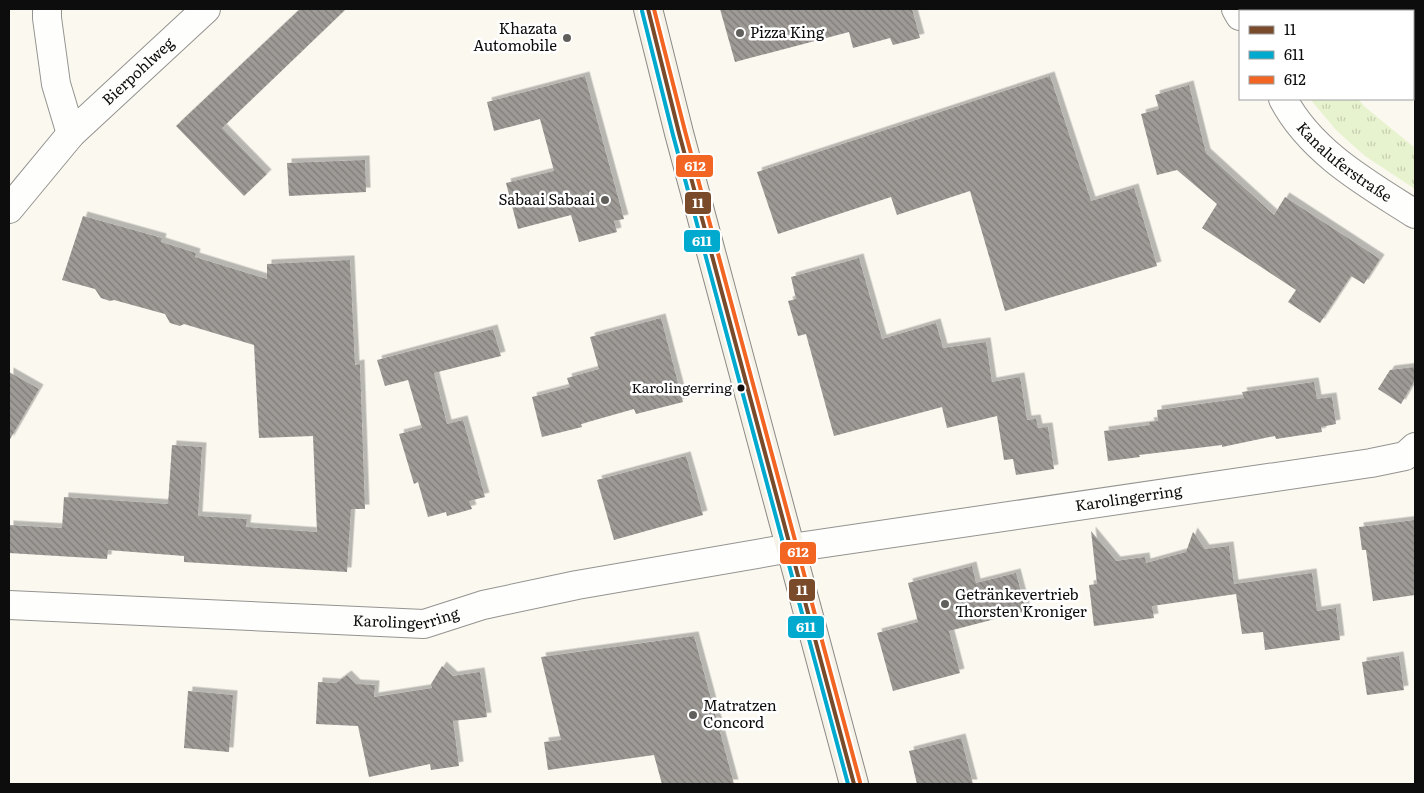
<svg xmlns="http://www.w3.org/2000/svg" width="1424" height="793" viewBox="0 0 1424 793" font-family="Literata,serif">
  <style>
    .grass { fill: url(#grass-tufts) }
    .water { fill: url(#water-waves) }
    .building { fill: url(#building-back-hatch); filter: url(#shadow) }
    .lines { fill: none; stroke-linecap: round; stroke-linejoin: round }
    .minor-casing { stroke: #94938f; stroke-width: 30 }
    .secondary-casing { stroke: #8b8986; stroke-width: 30 }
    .minor { stroke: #fefefd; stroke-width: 28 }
    .secondary { stroke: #f5f2e8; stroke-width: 28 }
    .bus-1-casing { stroke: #fff; stroke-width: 8 }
    .bus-2-casing { stroke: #fff; stroke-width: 8 }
    .bus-3-casing { stroke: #fff; stroke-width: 8 }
    .bus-1 { stroke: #7a4b2a; stroke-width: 4 }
    .bus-2 { stroke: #00a9ce; stroke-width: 4 }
    .bus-3 { stroke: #f26522; stroke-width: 4 }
    .poi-dot { fill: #605f5c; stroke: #fff; stroke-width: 2 }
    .bus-dot { fill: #0d0d0d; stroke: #fff; stroke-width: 2 }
    .labels { text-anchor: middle; stroke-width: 5; stroke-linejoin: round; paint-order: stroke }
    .bus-label { font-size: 14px; fill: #0d0d0d; stroke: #fff; text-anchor: end }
    .poi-label { font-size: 15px; fill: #0d0d0d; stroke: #fff; text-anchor: start }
    .street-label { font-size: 15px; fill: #0d0d0d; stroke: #fff }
    .line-badge { stroke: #fff; stroke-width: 2 }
    .badge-label { font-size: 14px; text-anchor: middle; font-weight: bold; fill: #fff }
  </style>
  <defs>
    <pattern id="grass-tufts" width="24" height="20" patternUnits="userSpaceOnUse" patternTransform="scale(1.25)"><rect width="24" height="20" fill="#e7f2ce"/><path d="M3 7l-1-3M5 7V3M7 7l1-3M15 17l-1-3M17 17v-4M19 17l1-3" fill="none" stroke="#c5ceb0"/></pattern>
    <pattern id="water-waves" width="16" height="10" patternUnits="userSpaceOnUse" patternTransform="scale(1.25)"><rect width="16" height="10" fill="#c3ebf8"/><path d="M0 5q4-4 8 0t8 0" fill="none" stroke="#a6c8d3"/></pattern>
    <pattern id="building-back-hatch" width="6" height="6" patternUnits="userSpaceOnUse" patternTransform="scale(1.25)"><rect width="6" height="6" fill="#9e9a96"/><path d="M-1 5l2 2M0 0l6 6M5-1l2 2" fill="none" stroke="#7f7c79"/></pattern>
    <filter id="shadow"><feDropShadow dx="4.5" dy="-4.5" stdDeviation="0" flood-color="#0004"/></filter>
  </defs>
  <rect width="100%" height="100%" fill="#fbf8f0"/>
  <path class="grass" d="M1310,99H1358L1365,107L1415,148V189L1365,156L1337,131Z"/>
  <path class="water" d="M1381,9H1415V90L1413,85V11H1382Z"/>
  <g class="building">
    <path d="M300,9H346L222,128L267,174L244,196L176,126Z"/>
    <path d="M720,9H912L920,38L893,45L890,38L853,48L849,32L735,62Z"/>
    <path d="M585,76L624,219L614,221L617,232L579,242L571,215L518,229L506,183L554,171L540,119L494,131L487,102Z"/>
    <path d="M1050,76L1091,201L1134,188L1157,266L1005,311L970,191L897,215L891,197L778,234L757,172Z"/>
    <path d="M1189,85L1206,153L1274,215L1285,197L1380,259L1364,284L1351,276L1320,323L1288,302L1296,290L1202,228L1217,204L1177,170L1157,175L1141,114L1159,109L1155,95Z"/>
    <path d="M365,160L366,192L289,196L287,163Z"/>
    <path d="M83,216L162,238L161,242L196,253L195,257L267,279V264L350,260L355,365L360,364L365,509H351L347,572L184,562V556L108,550L107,559L9,553V525L62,528L64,497L168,504L172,445L202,447L198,516L247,519L246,527L317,532L313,436L259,438L254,345L184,324L180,326L170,323L165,314L114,300L110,301L101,298L95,289L62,280Z"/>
    <path d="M859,258L882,339L936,323L943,348L986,342L992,382L1020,377L1027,420L1036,419L1038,428L1048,427L1054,469L1016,475L1013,459L1004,460L997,416L947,428L942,407L834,436L806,334L798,336L788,301L796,299L791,277Z"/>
    <path d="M661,318L683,402L636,414L634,409L581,424L582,427L542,437L532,397L570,387L567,378L599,369L590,337Z"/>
    <path d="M493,329L501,356L434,373L447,424L463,420L485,497L469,501L472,509L447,516L446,512L428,517L418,482L414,484L399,434L422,428L408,380L385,386L377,360Z"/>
    <path d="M1415,367V380L1401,404L1378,389L1390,370Z"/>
    <path d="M9,372L39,389L9,441Z"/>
    <path d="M1314,382L1317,399L1332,397L1336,424L1321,427L1322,432L1276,439L1275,436L1222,447V445L1139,455L1140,457L1108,461L1104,431L1150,425L1149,422L1158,421L1157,410L1244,398L1242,392Z"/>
    <path d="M686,456L703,515L614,540L597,480Z"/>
    <path d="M1415,520V595L1373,601L1366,550H1362L1359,527Z"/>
    <path d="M1091,531L1116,561L1145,557L1146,563L1186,552L1193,532L1205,549L1229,546L1234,584L1312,573L1317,611L1336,608L1340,640L1265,650L1263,632L1242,634L1236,594L1152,606L1154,618L1094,626L1089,585L1097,584Z"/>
    <path d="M972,566L976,583L1016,573L1026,611L949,631L960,673L893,691L877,633L918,622L908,583Z"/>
    <path d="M694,636L734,784H662L654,755L548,770L544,742L561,740L541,657Z"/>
    <path d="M1399,656L1404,690L1367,695L1362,662Z"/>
    <path d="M442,666L453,676L480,672L487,717L453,721L459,766L431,770L430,764L369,777L358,726L316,724L318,682L336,683L347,675L356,684L375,685L374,697L432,688L431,684Z"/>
    <path d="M188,691L233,695L229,752L184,748Z"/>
    <path d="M961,738L973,784H917L909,751Z"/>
  </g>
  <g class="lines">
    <defs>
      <g id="minor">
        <path d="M47,9V18L56,84L71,134"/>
        <path d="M1236,9L1240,16"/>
        <path id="s1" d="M1283,99C1311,152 1366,183 1415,214"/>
        <path id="s2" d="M9,209L71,134L206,9"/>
        <path id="s3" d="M9,605L424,624L483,605L577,585L791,548L1371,463L1405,456L1415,447"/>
      </g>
      <path id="secondary" d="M648,9L679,133L854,784"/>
    </defs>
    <use href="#minor" class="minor-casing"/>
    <use href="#secondary" class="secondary-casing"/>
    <use href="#minor" class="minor"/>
    <use href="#secondary" class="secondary"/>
    <defs>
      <path id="bus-1" d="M648,9L679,133L854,784"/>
      <path id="bus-2" d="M642,11L673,135L848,784"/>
      <path id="bus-3" d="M654,9L685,131L860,782"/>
    </defs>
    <use href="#bus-1" class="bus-1-casing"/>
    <use href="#bus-2" class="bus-2-casing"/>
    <use href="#bus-3" class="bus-3-casing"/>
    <use href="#bus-1" class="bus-1"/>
    <use href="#bus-2" class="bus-2"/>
    <use href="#bus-3" class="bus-3"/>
  </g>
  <g class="poi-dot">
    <circle cx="740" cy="33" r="5"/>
    <circle cx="567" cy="38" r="5"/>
    <circle cx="605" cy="200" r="5"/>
    <circle cx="945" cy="604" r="5"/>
    <circle cx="693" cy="715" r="5"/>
  </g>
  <circle class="bus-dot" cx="741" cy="388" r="4.5"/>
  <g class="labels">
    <g class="bus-label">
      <text x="732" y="393">Karolingerring</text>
    </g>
    <g class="poi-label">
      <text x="557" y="34" text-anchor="end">Khazata<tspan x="557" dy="17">Automobile</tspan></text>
      <text x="750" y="38">Pizza King</text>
      <text x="595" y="205" text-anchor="end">Sabaai Sabaai</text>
      <text x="955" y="600">Getränkevertrieb<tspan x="955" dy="17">Thorsten Kroniger</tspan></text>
      <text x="703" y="711">Matratzen<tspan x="703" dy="17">Concord</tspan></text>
    </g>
    <g class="street-label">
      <text dy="5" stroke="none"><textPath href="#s2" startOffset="189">Bierpohlweg</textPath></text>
      <text dy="5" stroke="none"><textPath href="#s1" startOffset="89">Kanaluferstraße</textPath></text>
      <text dy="5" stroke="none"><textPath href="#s3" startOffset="1132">Karolingerring</textPath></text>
      <text dy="5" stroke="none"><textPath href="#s3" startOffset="398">Karolingerring</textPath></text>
    </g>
  </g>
  <g class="line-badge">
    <rect x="675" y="154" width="39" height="24" rx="5" fill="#f26522"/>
    <rect x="684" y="191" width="28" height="24" rx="5" fill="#7a4b2a"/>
    <rect x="683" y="229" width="38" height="24" rx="5" fill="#00a9ce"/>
    <rect x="779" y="541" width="38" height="24" rx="5" fill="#f26522"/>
    <rect x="788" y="578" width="28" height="24" rx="5" fill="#7a4b2a"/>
    <rect x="787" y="615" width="38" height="24" rx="5" fill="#00a9ce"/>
  </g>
  <g class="badge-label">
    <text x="695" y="171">612</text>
    <text x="698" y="208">11</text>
    <text x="702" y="246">611</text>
    <text x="798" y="557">612</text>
    <text x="802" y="595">11</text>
    <text x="806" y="632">611</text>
  </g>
  <rect width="1424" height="793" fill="none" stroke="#0d0d0d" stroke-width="20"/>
  <rect x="1239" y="10" width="175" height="90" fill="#ffffff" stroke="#9e9e9e"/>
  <rect x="1249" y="26" width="25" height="8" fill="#7a4b2a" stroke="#9e9e9e"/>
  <text x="1284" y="35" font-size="15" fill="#0d0d0d">11</text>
  <rect x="1249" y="51" width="25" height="8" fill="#00a9ce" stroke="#9e9e9e"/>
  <text x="1284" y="60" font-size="15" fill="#0d0d0d">611</text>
  <rect x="1249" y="76" width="25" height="8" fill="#f26522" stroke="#9e9e9e"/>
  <text x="1284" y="85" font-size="15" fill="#0d0d0d">612</text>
</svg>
